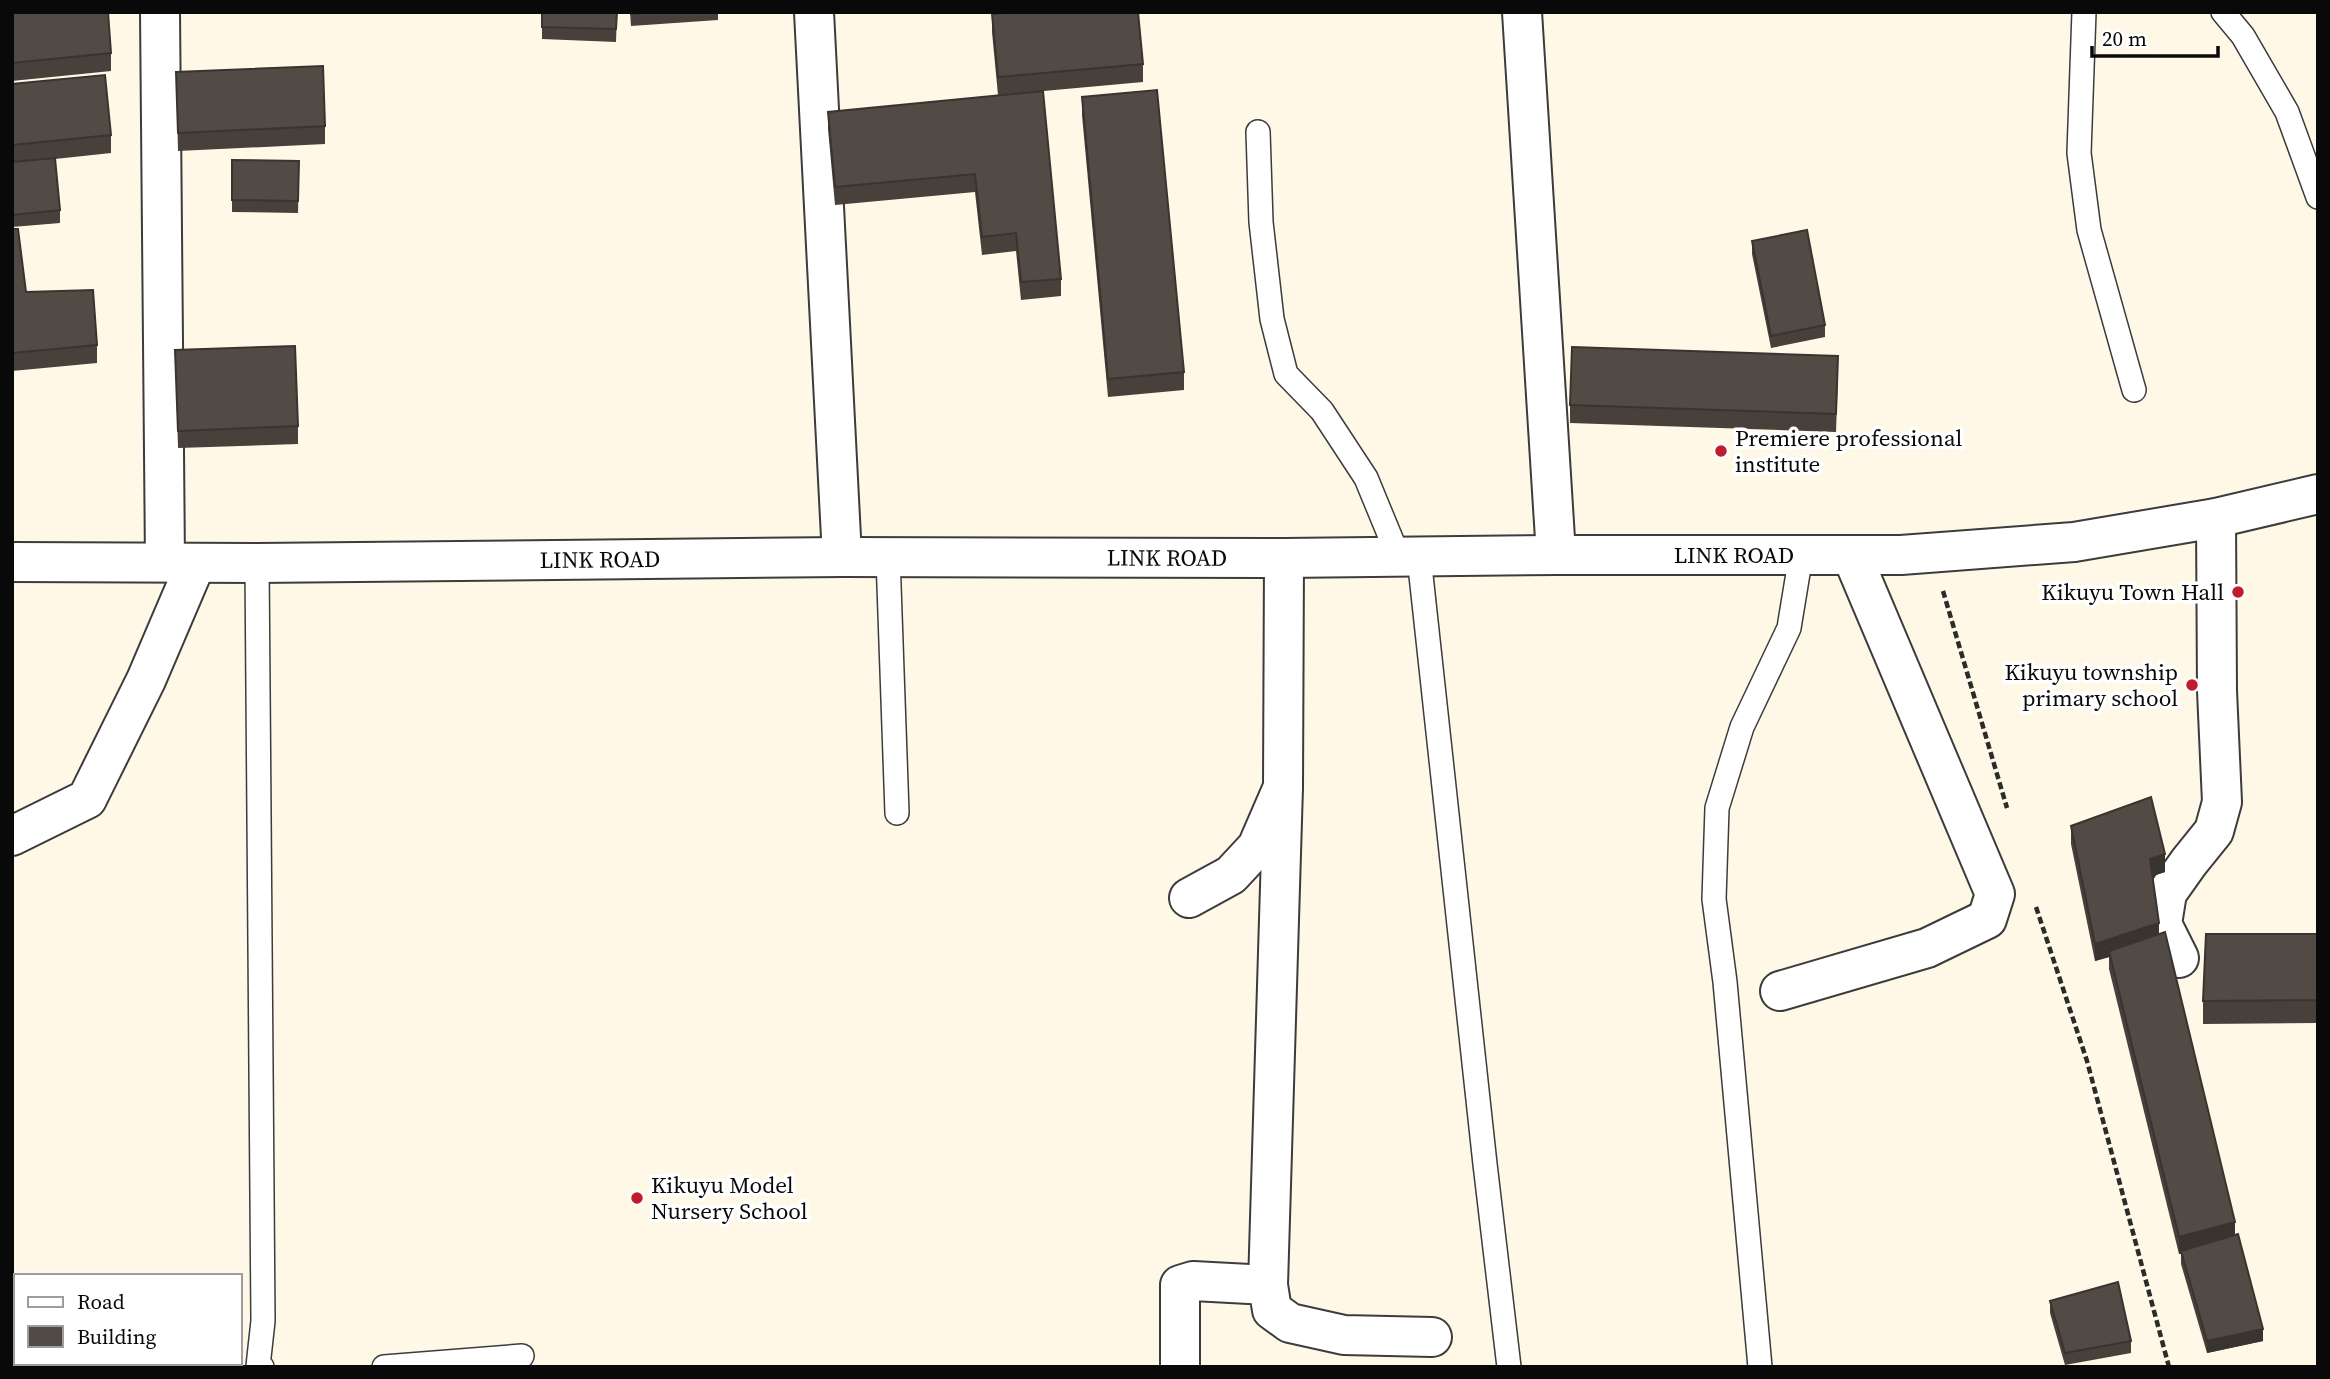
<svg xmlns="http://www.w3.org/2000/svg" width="2330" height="1379" viewBox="0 0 2330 1379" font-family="'Source Serif 4',serif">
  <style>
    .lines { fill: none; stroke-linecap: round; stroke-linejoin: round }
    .service-casing { stroke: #3c3c3c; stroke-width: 26 }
    .minor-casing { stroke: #3c3c3c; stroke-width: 42 }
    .path { stroke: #2b2b2b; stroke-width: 4.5; stroke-dasharray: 7 3.5; stroke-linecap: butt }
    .service { stroke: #fff; stroke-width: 23 }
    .minor { stroke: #fff; stroke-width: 38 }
    .wall { fill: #47403b }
    .shaded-wall { fill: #393430 }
    .building { fill: #524a45; stroke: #393430; stroke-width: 2 }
    .poi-dot { fill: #bf1c2e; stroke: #fff; stroke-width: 2.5 }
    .labels { text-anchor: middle; stroke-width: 7; stroke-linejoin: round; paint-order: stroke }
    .poi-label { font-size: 23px; fill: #090909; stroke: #fff; text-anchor: start }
    .street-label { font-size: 23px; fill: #090909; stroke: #fff }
  </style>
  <rect width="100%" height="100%" fill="#fff8e6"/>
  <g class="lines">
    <defs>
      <g id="service">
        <path d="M2084,12L2079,153L2089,230L2134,390"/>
        <path d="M2223,12L2243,36L2287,112L2318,197"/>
        <path d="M1258,132L1261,222L1272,319L1286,374L1322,411L1366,478L1399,558"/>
        <path d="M888,557L897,813"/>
        <path d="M1419,557L1485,1164L1509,1367"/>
        <path d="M257,563L263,1321L258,1366L262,1367"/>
        <path d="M384,1367L522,1356"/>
        <path d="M1760,1367L1725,982L1714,899L1717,808L1742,727L1789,628L1801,555"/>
      </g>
      <g id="minor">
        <path d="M160,12L165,562"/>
        <path d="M814,12L842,557"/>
        <path d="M1522,12L1556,555"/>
        <path id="s1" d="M12,562L257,563L842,557L1284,558L1556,555H1901L2074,542L2216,518L2318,494"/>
        <path d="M1283,787L1268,1285L1272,1310L1290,1323L1344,1335L1432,1337"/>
        <path d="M12,836L87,799L146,680L196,563"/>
        <path d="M1189,898L1231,875L1257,847L1283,787L1284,558"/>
        <path d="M2179,958L2162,924L2167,893L2189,862L2214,831L2222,802L2217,691L2216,518"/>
        <path d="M1780,991L1927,948L1987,919L1995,894L1852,556"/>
        <path d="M1180,1367V1285L1193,1281L1268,1285"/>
      </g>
    </defs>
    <use href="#service" class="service-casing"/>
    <use href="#minor" class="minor-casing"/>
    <g class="path">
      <path d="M1943,591L2007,808"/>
      <path d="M2036,907L2087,1061L2169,1367"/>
    </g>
    <use href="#service" class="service"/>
    <use href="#minor" class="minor"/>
  </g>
  <g class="wall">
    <path d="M12,12L111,53V71L12,81Z"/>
    <path d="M542,12H617L616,42L542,39Z"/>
    <path d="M630,12H718V20L631,26Z"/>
    <path d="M992,14L1143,64V82L998,95L992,32Z"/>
    <path d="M176,72L325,126V144L178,151Z"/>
    <path d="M12,84L111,135V153L55,159L60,210V223L12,227Z"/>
    <path d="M1043,91L1061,279V296L1021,300L1016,251L982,255L975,192L835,205L828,129V112Z"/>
    <path d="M1082,97L1184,372V390L1108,397L1082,115Z"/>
    <path d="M232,160L299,161L298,213L232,212Z"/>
    <path d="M12,229L26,292L97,345V363L12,371Z"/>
    <path d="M1752,241L1825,325V337L1771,348L1752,254Z"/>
    <path d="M175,350L298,426V444L178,448Z"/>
    <path d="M1838,374L1836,432L1570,423V405Z"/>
    <path d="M2071,826L2165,872L2153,876L2159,934L2235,1235L2263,1341L2207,1353L2181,1264V1254H2179L2109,969V957L2095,961L2071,844Z"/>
    <path d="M2318,934V1023L2203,1024V1001Z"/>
    <path d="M2050,1301L2131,1341V1353L2065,1365L2050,1313Z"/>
  </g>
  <g class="shaded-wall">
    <path d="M2165,854V872L2150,877V859Z"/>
    <path d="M2159,923V941L2109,951V957L2095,961V944Z"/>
    <path d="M2235,1222V1240L2179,1254V1237Z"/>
    <path d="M2263,1329V1341L2207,1353V1341Z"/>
  </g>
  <g class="building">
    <path d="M12,12H108L111,53L12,63Z"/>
    <path d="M542,12H617L616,29L542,27Z"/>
    <path d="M630,12H653L631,14Z"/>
    <path d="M1014,12H1138L1143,64L998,77L992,14Z"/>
    <path d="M323,66L325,126L178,133L176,72Z"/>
    <path d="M105,75L111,135L12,145V84Z"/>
    <path d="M1157,90L1184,372L1108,379L1082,97Z"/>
    <path d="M1043,91L1061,279L1021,282L1016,233L982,237L975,174L835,187L828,112Z"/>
    <path d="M55,158L60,210L12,215V162Z"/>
    <path d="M232,160L299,161L298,201L232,200Z"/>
    <path d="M12,229H18L26,292L93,290L97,345L12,353Z"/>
    <path d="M1807,230L1825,325L1771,336L1752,241Z"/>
    <path d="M295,346L298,426L178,431L175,350Z"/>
    <path d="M1572,347L1838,356L1836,414L1570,405Z"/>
    <path d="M2151,797L2165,854L2150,859L2159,923L2095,944L2071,826Z"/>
    <path d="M2165,932L2235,1222L2179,1237L2109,951Z"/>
    <path d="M2206,934H2318V1000L2203,1001Z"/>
    <path d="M2238,1234L2263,1329L2207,1341L2181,1251Z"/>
    <path d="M2118,1282L2131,1341L2065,1353L2050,1301Z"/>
  </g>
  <g class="poi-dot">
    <circle cx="1721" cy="451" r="7"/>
    <circle cx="2238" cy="592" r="7"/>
    <circle cx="2192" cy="685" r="7"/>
    <circle cx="637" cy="1198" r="7"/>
  </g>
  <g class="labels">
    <g class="poi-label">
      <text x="1735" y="446">Premiere professional<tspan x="1735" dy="26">institute</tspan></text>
      <text x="2224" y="600" text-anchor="end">Kikuyu Town Hall</text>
      <text x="2178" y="680" text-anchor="end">Kikuyu township<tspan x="2178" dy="26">primary school</tspan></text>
      <text x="651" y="1193">Kikuyu Model<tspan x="651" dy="26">Nursery School</tspan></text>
    </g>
    <g class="street-label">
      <text dy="8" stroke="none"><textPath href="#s1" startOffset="1722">LINK ROAD</textPath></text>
      <text dy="8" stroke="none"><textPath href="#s1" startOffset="1155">LINK ROAD</textPath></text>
      <text dy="8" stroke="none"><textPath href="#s1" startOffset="588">LINK ROAD</textPath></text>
    </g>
  </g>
  <rect width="2330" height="1379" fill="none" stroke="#090909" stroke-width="28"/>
  <rect x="14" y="1274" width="228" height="91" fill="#ffffff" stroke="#9d9d9d" stroke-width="2"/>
  <rect x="28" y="1297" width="35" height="10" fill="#ffffff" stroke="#9d9d9d" stroke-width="2"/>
  <text x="77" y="1309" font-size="21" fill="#090909">Road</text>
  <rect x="28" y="1326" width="35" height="21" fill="#524a45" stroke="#9d9d9d" stroke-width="2"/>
  <text x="77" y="1344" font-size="21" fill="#090909">Building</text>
  <path d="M2092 46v10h126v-10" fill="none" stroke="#090909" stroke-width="3.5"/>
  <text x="2102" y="46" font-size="21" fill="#090909" stroke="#ffffff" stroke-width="5" paint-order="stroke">20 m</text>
</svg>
